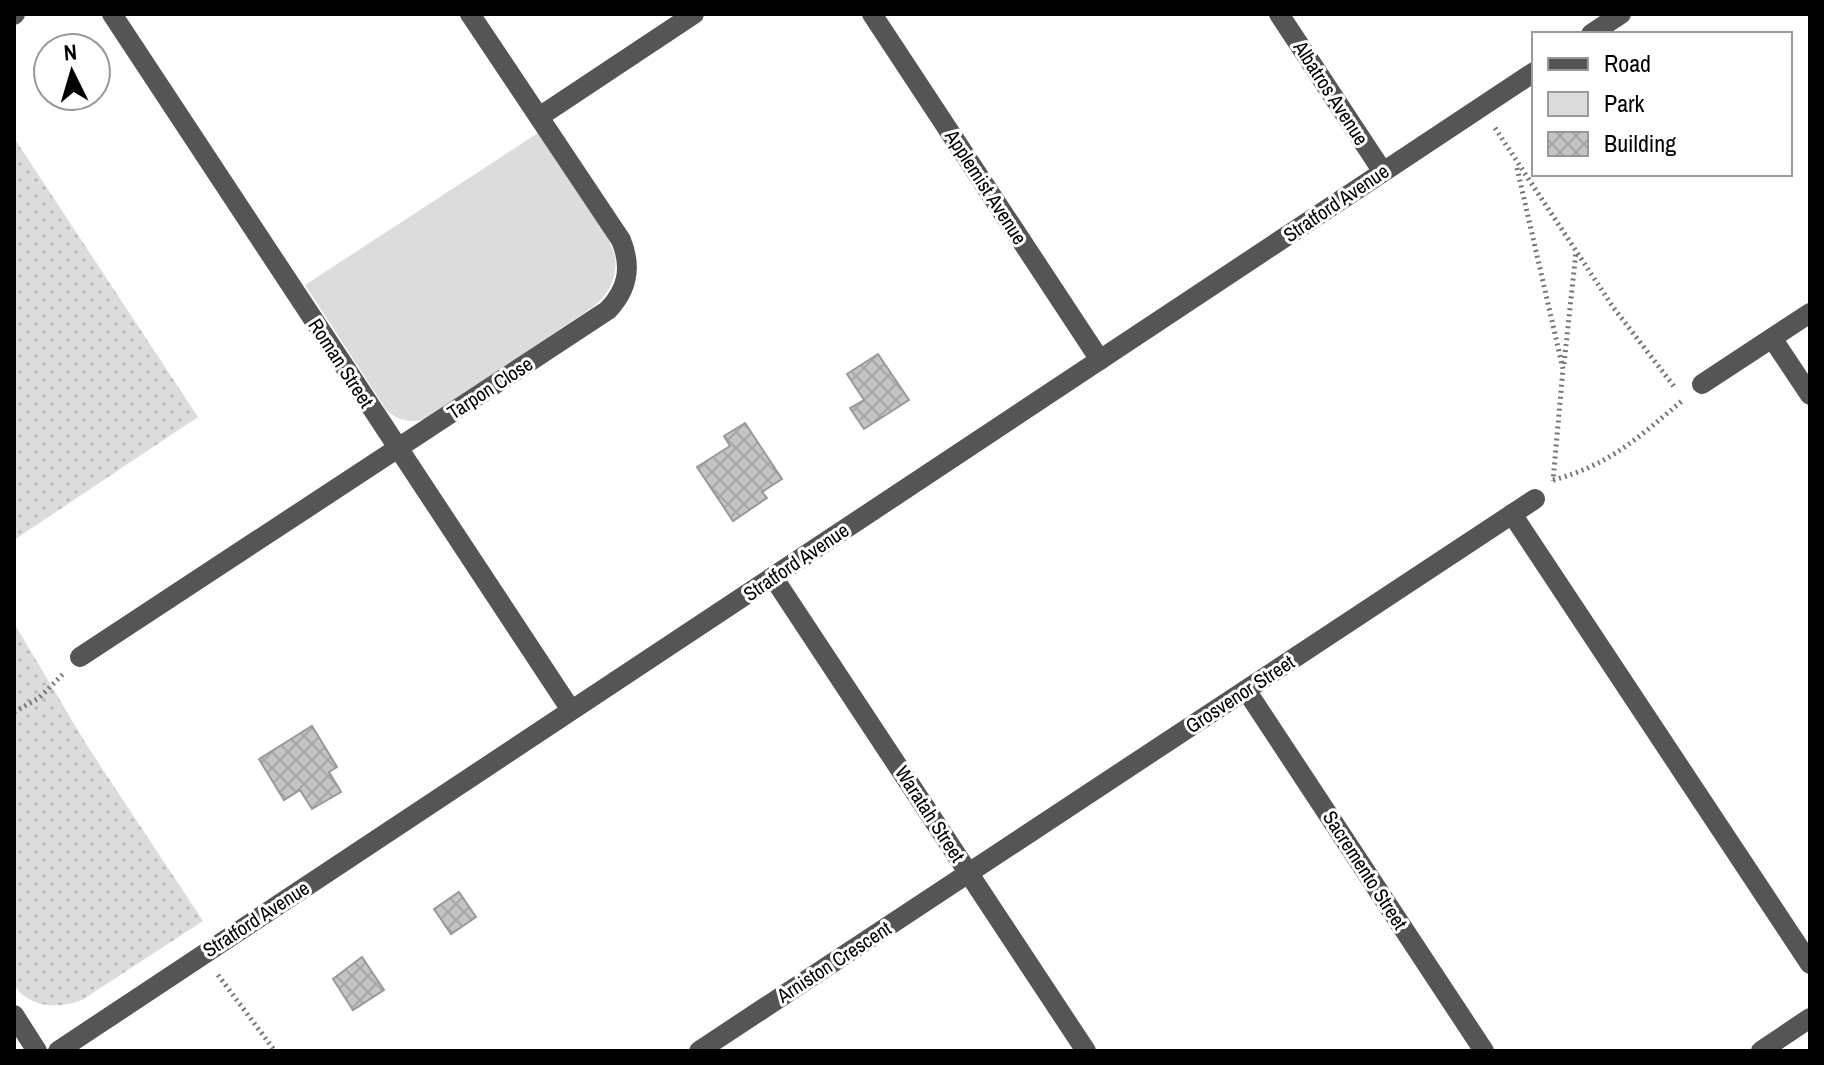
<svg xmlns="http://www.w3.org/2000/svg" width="1824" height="1065" viewBox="0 0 1824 1065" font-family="'Archivo Narrow',sans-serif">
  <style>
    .grass { fill: url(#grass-dots) }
    .park { fill: #dcdcdc }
    .building { fill: url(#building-cross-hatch); stroke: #999; stroke-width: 2 }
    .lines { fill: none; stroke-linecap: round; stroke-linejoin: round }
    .path { stroke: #777; stroke-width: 5; stroke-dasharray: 2 4; stroke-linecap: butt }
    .minor { stroke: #555; stroke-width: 20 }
    .labels { text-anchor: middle; stroke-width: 6; stroke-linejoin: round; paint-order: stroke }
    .street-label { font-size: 20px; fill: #000; stroke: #fff }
  </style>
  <defs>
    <pattern id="grass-dots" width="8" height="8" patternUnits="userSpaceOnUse" patternTransform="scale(2)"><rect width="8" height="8" fill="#dcdcdc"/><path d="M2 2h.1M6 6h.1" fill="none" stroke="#bbb" stroke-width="1.8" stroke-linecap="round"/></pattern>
    <pattern id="building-cross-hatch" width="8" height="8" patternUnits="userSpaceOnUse" patternTransform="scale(2)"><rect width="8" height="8" fill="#c4c4c4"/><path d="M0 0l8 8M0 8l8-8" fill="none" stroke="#a7a7a7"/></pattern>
  </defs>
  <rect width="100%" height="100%" fill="#fff"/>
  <g class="grass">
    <path d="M14,138L198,417L14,540Z"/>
    <path d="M14,623L86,744L203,921L82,1000C58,1009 29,1008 14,985Z"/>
  </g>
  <path class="park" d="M538,133C556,161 610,229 615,257C618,278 608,295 593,307L425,419C410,423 400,421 387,411L305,285Z"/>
  <g class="building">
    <path d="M878,354L909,400L864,429L850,408L864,400L847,374Z"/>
    <path d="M745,423L782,479L762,492L767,498L733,521L697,467L730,446L724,436Z"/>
    <path d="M312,726L337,767L329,772L341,792L312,809L300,790L284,800L259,759Z"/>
    <path d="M459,892L476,917L451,934L434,909Z"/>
    <path d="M362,957L384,990L353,1010L333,979Z"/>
  </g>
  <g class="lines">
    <g class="path">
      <path d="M1495,128L1613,307L1676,389"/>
      <path d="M1517,168L1563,369L1553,481"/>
      <path d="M1564,364L1576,252"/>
      <path d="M1553,480C1610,465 1639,437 1683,400"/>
      <path d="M14,712L39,698L63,674"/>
      <path d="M218,975L275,1051"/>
    </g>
    <g class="minor">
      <path d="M112,14L571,710"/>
      <path d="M872,14L1100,360"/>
      <path d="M1279,14L1383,172"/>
      <path d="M14,15L15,14"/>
      <path d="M1591,34L1621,14"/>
      <path d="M539,117L694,14"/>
      <path d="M1772,338L1810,395"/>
      <path d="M1702,384L1810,313"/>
      <path d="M1512,514L1810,964"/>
      <path d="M773,577L1086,1051"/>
      <path d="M80,657L608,310C628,289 632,267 621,240L470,14"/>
      <path d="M1246,690L1484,1051"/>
      <path d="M14,1015L37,1051"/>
      <path d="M58,1051L1534,72"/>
      <path d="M699,1051L1535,499"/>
      <path d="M1761,1051L1810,1018"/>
    </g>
  </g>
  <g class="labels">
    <g class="street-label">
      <text transform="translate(1331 93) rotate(57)" y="7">Albatros Avenue</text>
      <text transform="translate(986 187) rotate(57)" y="7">Applemist Avenue</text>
      <text transform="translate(1336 203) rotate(-34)" y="7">Stratford Avenue</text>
      <text transform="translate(341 363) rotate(57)" y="7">Roman Street</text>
      <text transform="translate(490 388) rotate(-33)" y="7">Tarpon Close</text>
      <text transform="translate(796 562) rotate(-34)" y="7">Stratford Avenue</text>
      <text transform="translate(1240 694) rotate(-33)" y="7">Grosvenor Street</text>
      <text transform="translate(930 814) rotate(57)" y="7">Waratah Street</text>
      <text transform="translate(1365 870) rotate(57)" y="7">Sacremento Street</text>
      <text transform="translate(256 919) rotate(-33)" y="7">Stratford Avenue</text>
      <text transform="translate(834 962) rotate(-33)" y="7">Arniston Crescent</text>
    </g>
  </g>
  <rect width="1824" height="1065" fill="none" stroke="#000000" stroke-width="32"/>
  <rect x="1532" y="32" width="260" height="144" fill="#ffffff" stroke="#999999" stroke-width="2"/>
  <rect x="1548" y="58" width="40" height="12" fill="#555555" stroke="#999999" stroke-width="2"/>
  <text x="1604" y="72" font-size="24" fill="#000000">Road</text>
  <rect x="1548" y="92" width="40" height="24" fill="#dcdcdc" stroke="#999999" stroke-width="2"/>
  <text x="1604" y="112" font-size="24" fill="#000000">Park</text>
  <rect x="1548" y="132" width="40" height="24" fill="url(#building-cross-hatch)" stroke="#999999" stroke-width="2"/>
  <text x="1604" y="152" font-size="24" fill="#000000">Building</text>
  <g transform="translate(72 72) rotate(355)"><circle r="38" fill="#ffffff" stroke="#999999" stroke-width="2"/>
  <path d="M0-6L14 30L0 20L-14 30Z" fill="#000000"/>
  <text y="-12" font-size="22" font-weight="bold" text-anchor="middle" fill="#000000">N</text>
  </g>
</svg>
